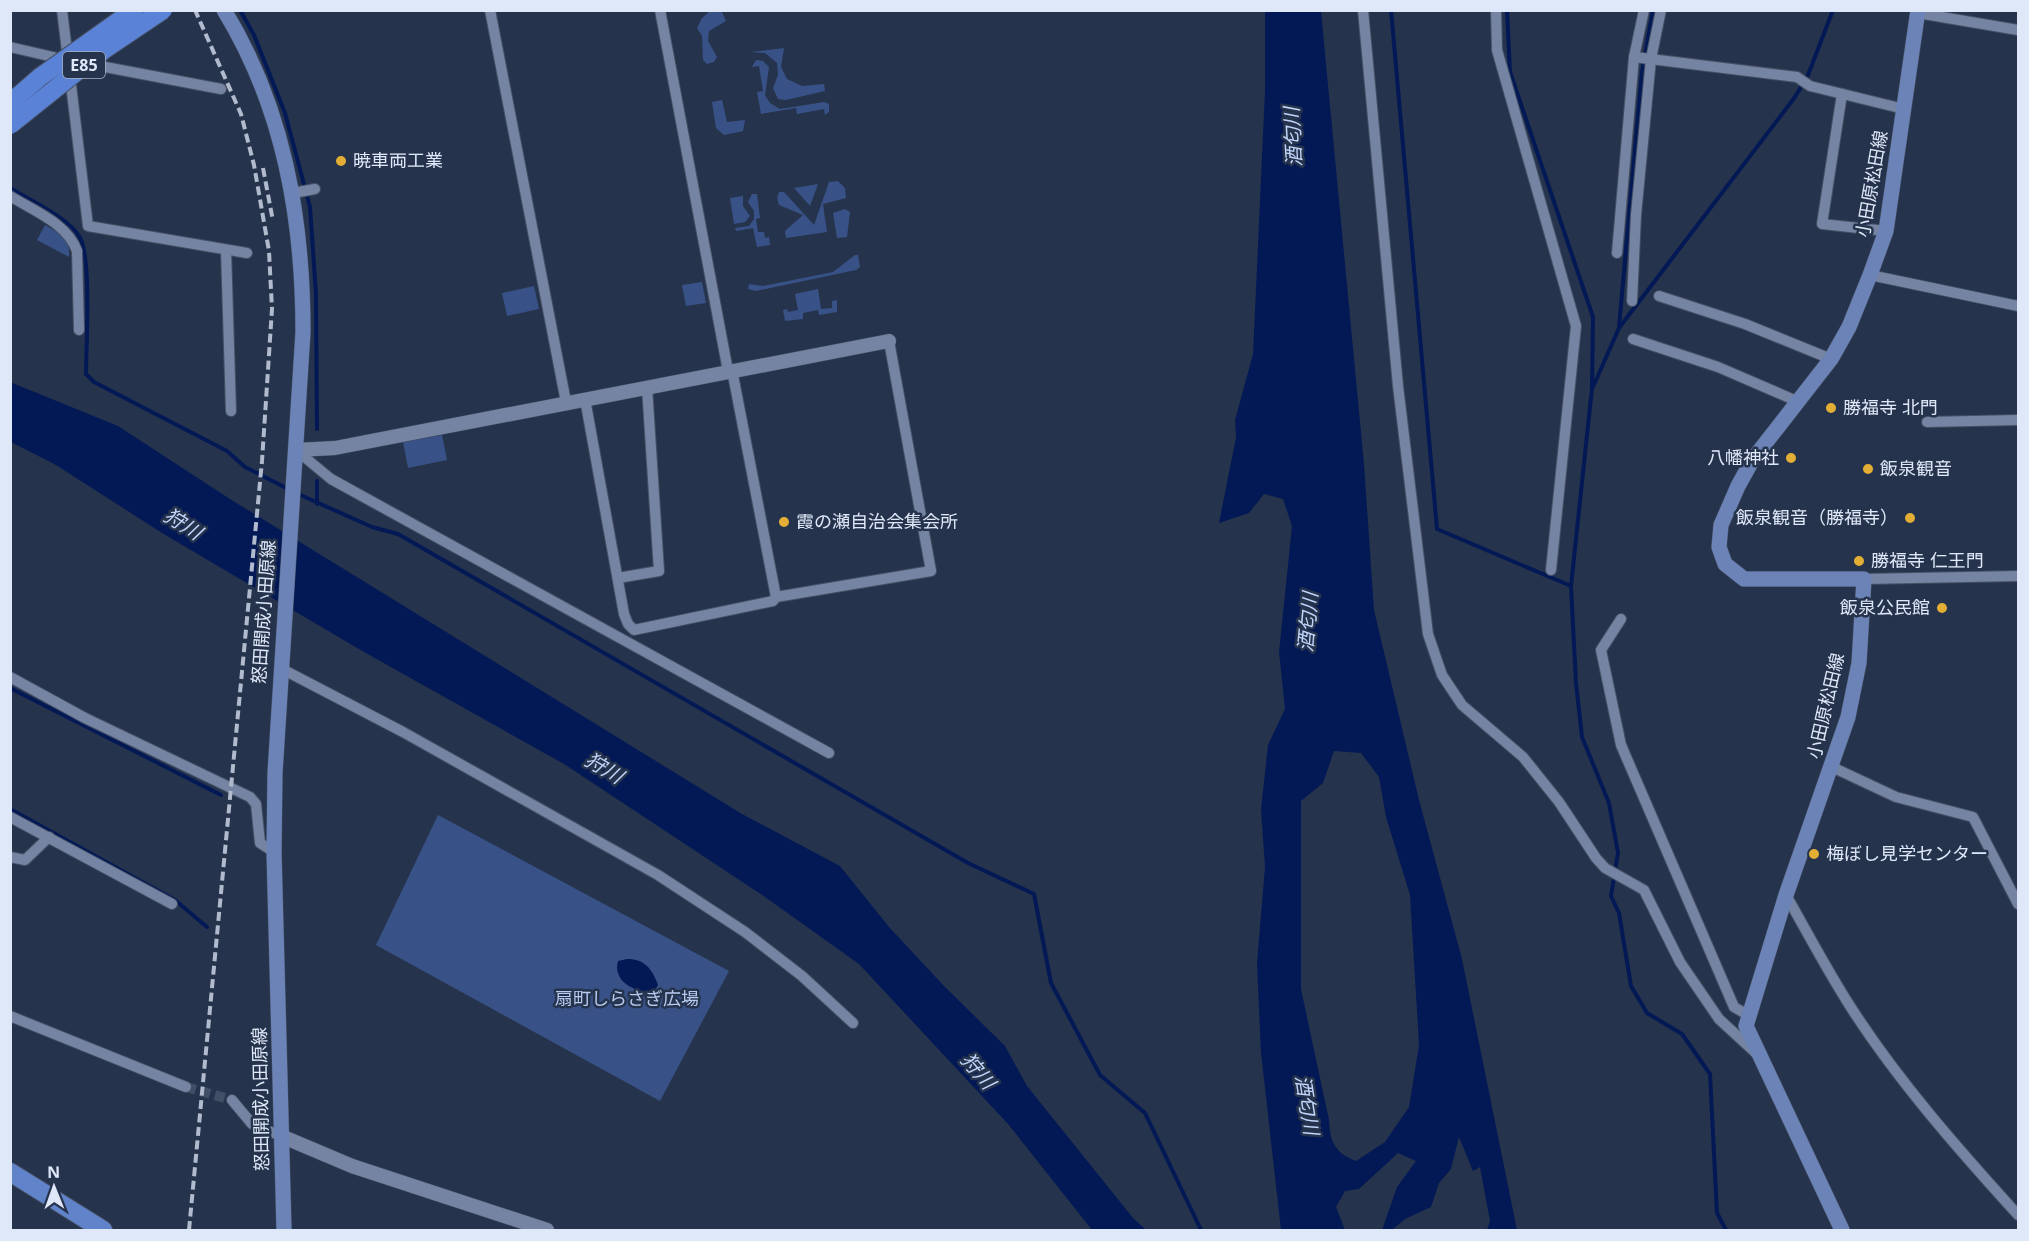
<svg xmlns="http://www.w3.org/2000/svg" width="2029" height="1241" viewBox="0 0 2029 1241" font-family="'Open Sans','Noto Sans JP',sans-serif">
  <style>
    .green { fill: #385287 }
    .water { fill: #031956; fill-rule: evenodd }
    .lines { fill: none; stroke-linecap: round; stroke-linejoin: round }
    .stream { stroke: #031956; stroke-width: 4 }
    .minor-tunnel { stroke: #424e66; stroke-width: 10; stroke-dasharray: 10 5; stroke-linecap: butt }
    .minor-casing { stroke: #455065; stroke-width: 12 }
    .tertiary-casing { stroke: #455065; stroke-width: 15 }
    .secondary-casing { stroke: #455065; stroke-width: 16 }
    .primary-casing { stroke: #455065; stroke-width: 20 }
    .minor { stroke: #7584a2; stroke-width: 10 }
    .tertiary { stroke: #7584a2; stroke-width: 14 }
    .secondary { stroke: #6b83b6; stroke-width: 15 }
    .primary { stroke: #6183c9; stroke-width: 18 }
    .rail { stroke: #b1bbcd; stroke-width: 4; stroke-dasharray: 9 4.5; stroke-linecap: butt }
    .trunk-bridge-casing { stroke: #455065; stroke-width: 20; stroke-linecap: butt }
    .trunk-bridge { stroke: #5a82d6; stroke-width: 18 }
    .poi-dot { fill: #e3ae35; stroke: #26334c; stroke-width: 2 }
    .labels { text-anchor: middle; stroke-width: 5; stroke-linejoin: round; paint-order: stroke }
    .shield { fill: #26334c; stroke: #a8b2c4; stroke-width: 1.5 }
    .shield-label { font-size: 16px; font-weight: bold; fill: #dfe8f8 }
    .poi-label { font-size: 18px; fill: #dfe8f8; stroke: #26334c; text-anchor: start }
    .street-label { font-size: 18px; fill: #dfe8f8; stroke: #26334c }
    .park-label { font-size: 18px; fill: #b7caf0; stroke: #26334c }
    .water-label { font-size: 20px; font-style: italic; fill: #c2d6fc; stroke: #26334c }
  </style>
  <rect width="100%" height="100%" fill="#26334c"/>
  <g class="green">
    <path d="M710,11L722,12L726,21L709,31L708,41L717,57L714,62L707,64L703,60L702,36L697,28L702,18Z"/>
    <path d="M784,48L781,67L787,79L802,86L824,84L825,91L786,100L778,99L773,88L778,75L777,63L765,53L751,52Z"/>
    <path d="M756,60L763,61L769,67L765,95L770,103L780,109L824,102L829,104V112L825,115L824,109L797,114L796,108L761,114L757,92L763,91L759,66L752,67Z"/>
    <path d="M722,100L727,122L745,120L743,131L724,135L716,128L712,102Z"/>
    <path d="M838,181L845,188L846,198L823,204L827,232L786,238L785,231L803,215L779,205L777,198L779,192H784L814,225L829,182Z"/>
    <path d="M818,184L810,206L794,188Z"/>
    <path d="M752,194H757L760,218L756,219L758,232H764L765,238L769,237L770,245L757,247L753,228L736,231L735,228L749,226L754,219V211L748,202Z"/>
    <path d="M743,196V206L750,216L745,222L734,224L730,198Z"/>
    <path d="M845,209L850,212L847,237L837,238L833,213Z"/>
    <path d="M45,225C59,233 71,239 69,257L37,240Z"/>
    <path d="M855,255H858L860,267L856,270L756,291L748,289L749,284L763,286L833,272Z"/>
    <path d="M702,282L706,303L686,306L682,285Z"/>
    <path d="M534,286L539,309L507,316L502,293Z"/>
    <path d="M818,289L821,309L832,308V301L837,300V312L819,315L818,310L803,313V319L785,321L783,310L787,309L788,312L798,310L795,294Z"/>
    <path d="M442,435L447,460L408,468L403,442Z"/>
    <path d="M438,815L729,971L660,1101L376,945Z"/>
  </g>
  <g class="water">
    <path d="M1265,11H1321L1364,464L1374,610L1419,800L1462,959L1517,1230H1487L1490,1221L1480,1167L1473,1171L1459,1137L1451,1169L1439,1183L1431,1207L1405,1219L1392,1230H1382L1397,1187L1416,1161L1398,1153L1359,1189L1345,1191L1336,1207L1345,1230H1281L1261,1053L1257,963L1265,867L1261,809L1268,745L1285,709L1279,652L1292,526L1283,499L1264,494L1249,513L1219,523L1236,437L1235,420L1253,354L1265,90ZM1334,751L1361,753L1379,777L1386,817L1410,895L1419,1045L1409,1107L1385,1142L1356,1161C1335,1153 1330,1142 1329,1120L1301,989V801L1323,783Z"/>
    <path d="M10,382L118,426L230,499L742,814L840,866L889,927L944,986L1005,1046L1027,1086L1133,1218L1146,1230H1092L1008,1124L859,964L765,897L564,764L364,652L162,533L56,465L11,442Z"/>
    <path d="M627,959C645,959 652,969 658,985L654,992C636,993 612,982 618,961Z"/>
  </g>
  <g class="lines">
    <g class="stream">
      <path d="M240,10L254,35L285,113L310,207L316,294L317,429"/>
      <path d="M1391,10L1437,529L1571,586"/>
      <path d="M1507,10L1510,72L1593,317L1592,388L1571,586L1576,683L1582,737L1609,803L1618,853L1611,896L1619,913L1631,986L1647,1013L1682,1034L1710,1074L1717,1213L1726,1230"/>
      <path d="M10,188C29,200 67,217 79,236C92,255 86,346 86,374L94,382L227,451L245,467L290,490"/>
      <path d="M1619,327L1642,72L1653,10"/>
      <path d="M1593,387L1619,328L1795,97L1808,75L1833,10"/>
      <path d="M317,481V504"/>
      <path d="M296,493L372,527L398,534L968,863L1034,894L1051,983L1100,1075L1145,1113L1201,1230"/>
      <path d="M10,688L221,795"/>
      <path d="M10,809L175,900L207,927"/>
    </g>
    <path class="minor-tunnel" d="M186,1087L232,1100"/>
    <defs>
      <g id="minor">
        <path d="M62,10L88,226L247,253"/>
        <path d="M490,10L566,402"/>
        <path d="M660,10L728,371"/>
        <path d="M1363,10L1398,386L1428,634L1442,675L1462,705L1523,757L1559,802L1596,858L1605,868L1644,890L1680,962L1719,1019L1756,1053"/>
        <path d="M1496,10L1497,50L1576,326L1551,570"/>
        <path d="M1918,13L2018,30"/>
        <path d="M10,47L66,60"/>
        <path d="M1634,57L1797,77L1810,86L1904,109"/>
        <path d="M84,63L221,89"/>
        <path d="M1842,94L1822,224L1886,231"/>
        <path d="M293,193L315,189"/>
        <path d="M10,196C34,211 67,223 77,251L79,330"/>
        <path d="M226,250L231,411"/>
        <path d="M1617,253L1634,57L1644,10"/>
        <path d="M1870,275L2018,306"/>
        <path d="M1659,296L1745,324L1831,359"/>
        <path d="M1632,301L1636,215L1651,59L1661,10"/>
        <path d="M1633,339L1718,367L1799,402"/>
        <path d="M732,370L776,597"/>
        <path d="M585,399L624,614L628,624L634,630L773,601L776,597L931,571L889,341"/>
        <path d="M1927,422L2018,420"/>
        <path d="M296,450L331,479L829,753"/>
        <path d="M618,578L659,571L647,387"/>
        <path d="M1864,579L2018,576"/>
        <path d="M1621,619L1601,650L1621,745L1734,1007L1748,1015"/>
        <path d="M280,668L403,732L658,875L745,932L802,976L853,1023"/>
        <path d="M10,677L85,718L250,797L256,804L260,843L274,852"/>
        <path d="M1832,767L1896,797L1973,817L2018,904"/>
        <path d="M10,817L172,904"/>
        <path d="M10,857L25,860L49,837"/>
        <path d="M1786,895C1807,932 1827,970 1850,1006C1898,1081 1959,1150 2018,1215"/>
        <path d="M10,1016L186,1087"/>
        <path d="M232,1100L252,1124L281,1136"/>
      </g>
      <g id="tertiary">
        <path d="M296,450L335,448L889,341"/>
        <path d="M281,1136L352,1166L547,1230"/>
      </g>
      <g id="secondary">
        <path d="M224,10C284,108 303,219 303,332L275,773L274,852L284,1230"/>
        <path d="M1842,1230L1746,1026L1786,895L1848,717L1859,663L1864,579H1744L1725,564L1719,547L1721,525L1738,486L1753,459L1831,359L1849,327L1870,275L1886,231L1918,10"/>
      </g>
      <path id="primary" d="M10,1172L103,1230"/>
    </defs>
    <use href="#minor" class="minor-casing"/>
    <use href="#tertiary" class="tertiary-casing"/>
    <use href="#secondary" class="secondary-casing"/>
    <use href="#primary" class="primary-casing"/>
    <use href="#minor" class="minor"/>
    <use href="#tertiary" class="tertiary"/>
    <use href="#secondary" class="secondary"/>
    <use href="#primary" class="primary"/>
    <g class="rail">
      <path d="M263,168L273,221"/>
      <path d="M189,1230L262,461L272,309L269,251L254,165L241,114L195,10"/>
    </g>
    <defs>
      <g id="trunk-bridge">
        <path d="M10,103L40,77L134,10"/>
        <path d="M10,125L105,49L163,10"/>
      </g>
    </defs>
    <use href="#trunk-bridge" class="trunk-bridge-casing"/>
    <use href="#trunk-bridge" class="trunk-bridge"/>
  </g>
  <g class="poi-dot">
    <circle cx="341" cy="161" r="6"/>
    <circle cx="1831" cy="408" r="6"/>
    <circle cx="1791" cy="458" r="6"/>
    <circle cx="1868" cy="469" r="6"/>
    <circle cx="1910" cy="518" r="6"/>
    <circle cx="784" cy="522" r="6"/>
    <circle cx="1859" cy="561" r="6"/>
    <circle cx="1942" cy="608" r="6"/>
    <circle cx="1814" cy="854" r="6"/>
  </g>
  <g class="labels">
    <rect class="shield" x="63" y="52" width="42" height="26" rx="4.5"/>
    <g class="shield-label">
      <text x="84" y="71">E85</text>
    </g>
    <g class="poi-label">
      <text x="353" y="167">暁車両工業</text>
      <text x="1843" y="414">勝福寺 北門</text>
      <text x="1779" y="464" text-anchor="end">八幡神社</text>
      <text x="1880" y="475">飯泉観音</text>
      <text x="1898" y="524" text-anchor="end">飯泉観音（勝福寺）</text>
      <text x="796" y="528">霞の瀬自治会集会所</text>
      <text x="1871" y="567">勝福寺 仁王門</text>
      <text x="1930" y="614" text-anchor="end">飯泉公民館</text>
      <text x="1826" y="860">梅ぼし見学センター</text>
    </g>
    <g class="street-label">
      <text transform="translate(1872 184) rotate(-80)" y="6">小田原松田線</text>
      <text transform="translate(264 612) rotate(-86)" y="6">怒田開成小田原線</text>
      <text transform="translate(1826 706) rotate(-77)" y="6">小田原松田線</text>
      <text transform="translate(261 1099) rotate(-91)" y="6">怒田開成小田原線</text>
    </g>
    <g class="park-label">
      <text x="627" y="1005">扇町しらさぎ広場</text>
    </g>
    <g class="water-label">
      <text transform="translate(1293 137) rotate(-93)" y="7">酒匂川</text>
      <text transform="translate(183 524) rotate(32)" y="7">狩川</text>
      <text transform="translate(1308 622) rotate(-85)" y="7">酒匂川</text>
      <text transform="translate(604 768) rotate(31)" y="7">狩川</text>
      <text transform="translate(978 1071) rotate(50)" y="7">狩川</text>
      <text transform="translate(1307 1105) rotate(81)" y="7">酒匂川</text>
    </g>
  </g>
  <rect width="2029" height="1241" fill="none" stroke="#dfe8f8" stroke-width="24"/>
  <g transform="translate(54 1187) rotate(359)" stroke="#26334c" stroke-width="4.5" paint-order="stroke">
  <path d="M0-4.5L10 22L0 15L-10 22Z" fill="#dfe8f8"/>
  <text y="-9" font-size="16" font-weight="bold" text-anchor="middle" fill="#dfe8f8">N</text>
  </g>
</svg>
